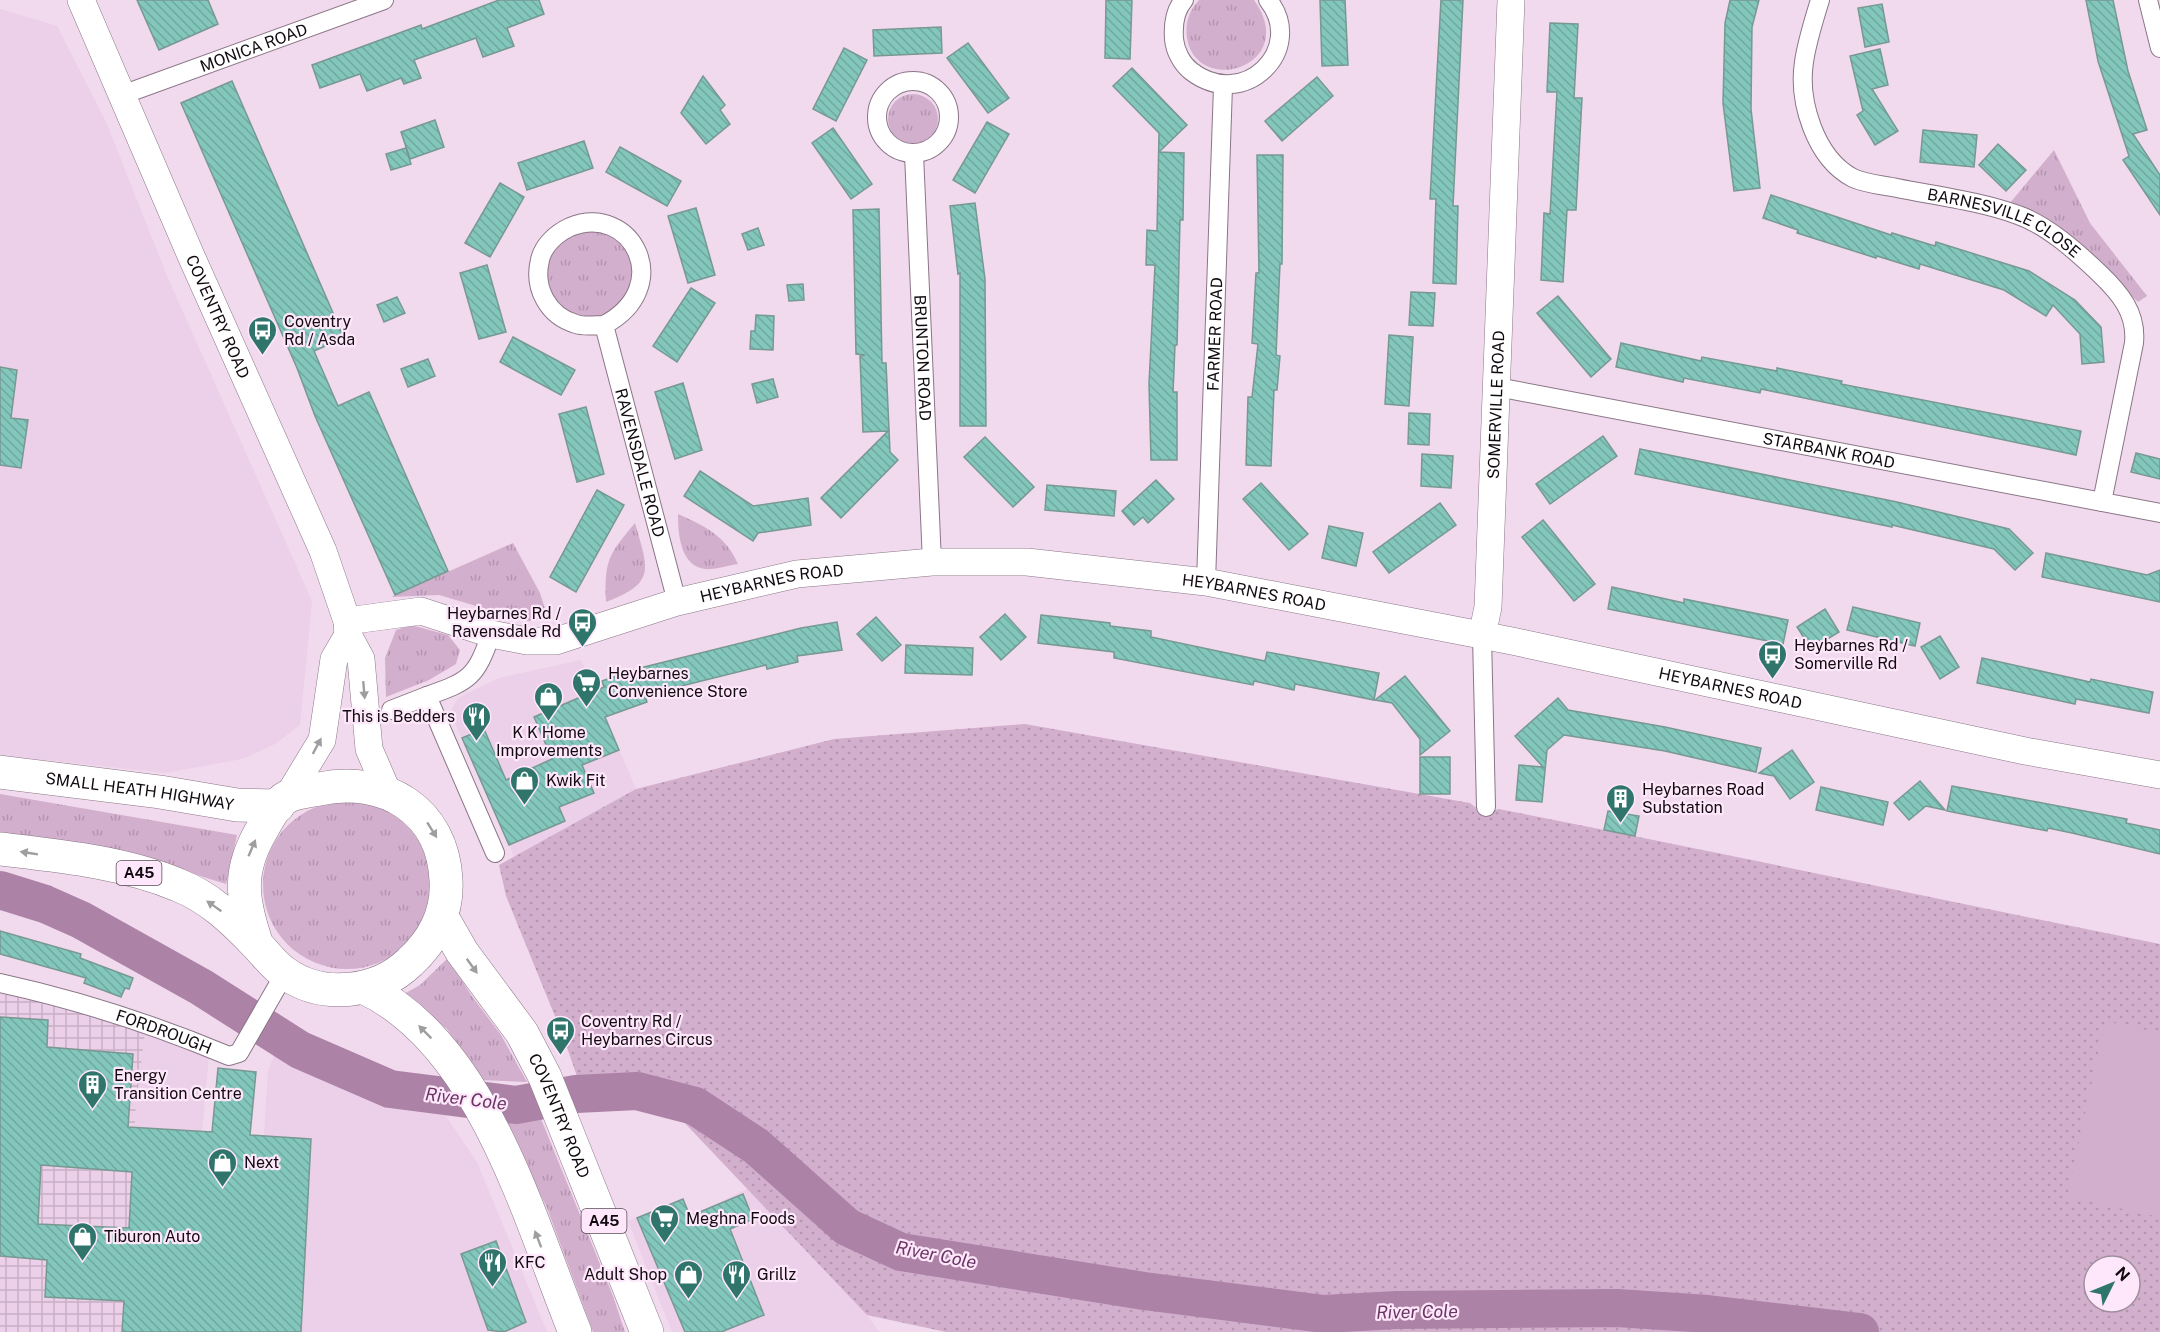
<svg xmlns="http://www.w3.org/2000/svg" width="2160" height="1332" viewBox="0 0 2160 1332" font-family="'Public Sans',sans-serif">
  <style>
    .built { fill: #eccfe8 }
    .industrial { fill: url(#industrial-grid) }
    .grass { fill: url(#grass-tufts) }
    .park { fill: url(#park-dots); fill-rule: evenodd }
    .pitch { fill: #d3afce }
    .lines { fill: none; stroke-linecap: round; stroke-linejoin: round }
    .river { stroke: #ac82a6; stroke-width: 38 }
    .building { fill: url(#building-back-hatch); stroke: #789892; stroke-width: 1.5; fill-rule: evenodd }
    .street-casing { stroke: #8a7687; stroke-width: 20 }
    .secondary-casing { stroke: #8a7687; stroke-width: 28 }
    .highway-casing { stroke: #8a7687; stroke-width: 34 }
    .street { stroke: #fff; stroke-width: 18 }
    .secondary { stroke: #fff; stroke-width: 27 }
    .highway { stroke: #fff; stroke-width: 33 }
    .oneway { fill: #a09d9f }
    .labels { text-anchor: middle; stroke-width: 4.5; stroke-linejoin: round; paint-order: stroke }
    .shield { fill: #fee7fa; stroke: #584c56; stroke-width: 1.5 }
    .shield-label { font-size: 15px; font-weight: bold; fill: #110a10 }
    .street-label { font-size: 16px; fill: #110a10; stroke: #fee7fa }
    .poi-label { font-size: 16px; fill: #110a10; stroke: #fee7fa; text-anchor: start }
    .water-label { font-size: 18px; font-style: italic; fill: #6a3565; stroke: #fee7fa }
  </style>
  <defs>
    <pattern id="industrial-grid" width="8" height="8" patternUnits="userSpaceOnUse" patternTransform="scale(1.5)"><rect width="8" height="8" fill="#eccfe8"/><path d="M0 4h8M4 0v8" fill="none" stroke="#c9b0c6"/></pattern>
    <pattern id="grass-tufts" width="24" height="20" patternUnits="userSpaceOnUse" patternTransform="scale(1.5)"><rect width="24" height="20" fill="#d3afce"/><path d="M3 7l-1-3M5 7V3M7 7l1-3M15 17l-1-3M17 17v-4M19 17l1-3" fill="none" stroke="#b495b0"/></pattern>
    <pattern id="park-dots" width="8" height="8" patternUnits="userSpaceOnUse" patternTransform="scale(1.5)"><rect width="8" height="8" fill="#d3afce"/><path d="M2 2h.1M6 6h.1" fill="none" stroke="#b495b0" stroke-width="1.8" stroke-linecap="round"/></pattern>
    <pattern id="building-back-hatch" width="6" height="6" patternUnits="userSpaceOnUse" patternTransform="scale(1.5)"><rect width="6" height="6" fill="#82c6bc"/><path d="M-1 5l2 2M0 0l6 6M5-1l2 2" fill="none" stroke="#6fa9a1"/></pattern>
  </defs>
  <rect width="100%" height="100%" fill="#f1daed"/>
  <g class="built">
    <path d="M0,9L57,26L107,124L167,276L312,601L300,725L275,744L242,759L165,773L0,755Z"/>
    <path d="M581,660L636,789L515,859L452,716V709L458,698L499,678Z"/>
    <path d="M145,1032L209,1056L202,1132L264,1135L268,1071L277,1048L377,1095L441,1109L477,1162L547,1332H122L136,1105Z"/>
    <path d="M749,1188L867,1315L879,1332H672L628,1221L683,1199L691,1216Z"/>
  </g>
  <path class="industrial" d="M0,993L17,994L145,1032L136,1105L122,1332H0Z"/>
  <g class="grass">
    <path d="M1199,0H1254C1301,66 1197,98 1187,38C1185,22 1189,11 1199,0Z"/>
    <circle cx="913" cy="119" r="25"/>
    <path d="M2054,150L2090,223L2147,296L2138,302L2082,247L2010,203Z"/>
    <circle cx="590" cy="274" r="43"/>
    <path d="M678,514C705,526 726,536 738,564C729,565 715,570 705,569C680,566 678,533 678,514Z"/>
    <path d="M635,523C648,569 657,583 606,602C604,560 609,554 635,523Z"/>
    <path d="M513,543L540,593L548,618L527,621L439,595L391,597Z"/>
    <path d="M411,625L448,635L460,650L456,664L429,680L386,697L385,658L396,630Z"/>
    <path d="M0,794L237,835L226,884L116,850L0,836Z"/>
    <circle cx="347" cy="885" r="84"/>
    <path d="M448,958L471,995L501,1035L527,1082L480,1080L447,1029L404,994L420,985Z"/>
    <path d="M539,1114L613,1296L625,1332H593L547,1208L504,1121Z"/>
  </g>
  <path class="park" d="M1025,724L1470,803L1483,813L1499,809C1720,852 1939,900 2160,944V1332H946L867,1315L679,1117L660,1109L589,1111L563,1036L506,896L499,865L636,789L834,739ZM2094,1266H2130V1302H2094Z"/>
  <path class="pitch" d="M2105,1021L2160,1033V1217L2067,1197Z"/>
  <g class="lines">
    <path class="river" d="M0,890L45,904L81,920L201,987L300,1050L390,1089L516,1105L576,1094L637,1091L695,1106L756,1146L847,1227L901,1252L1144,1291L1324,1314L1397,1310L1617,1308L1708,1314L1860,1332"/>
  </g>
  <g class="building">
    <path d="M137,0H208L218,24L159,50Z"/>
    <path d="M499,0H539L544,14L507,28L514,46L483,57L476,38L414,60L421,78L404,84L401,78L367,91L360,74L320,88L312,65L421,25L422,29Z"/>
    <path d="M1106,0H1132L1130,59L1105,58Z"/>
    <path d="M1320,0H1345L1348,65L1322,66Z"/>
    <path d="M1441,0H1463L1453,206H1458L1456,284L1433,283L1436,199H1430Z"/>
    <path d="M1730,0H1759L1752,27L1751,109L1760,188L1734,191L1723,103L1725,23Z"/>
    <path d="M2086,0H2113L2128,71L2147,130L2133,134L2160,175V215L2123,160L2129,156L2098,61Z"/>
    <path d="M1882,4L1889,42L1865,47L1858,8Z"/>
    <path d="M1550,23L1578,24L1574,98H1582L1576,210H1567L1563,282L1541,280L1544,213L1550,214L1557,92H1547Z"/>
    <path d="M941,27L942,53L874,56L873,30Z"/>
    <path d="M968,43L1009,98L988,113L947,58Z"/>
    <path d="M844,48L867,60L836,121L813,109Z"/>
    <path d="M1880,49L1888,85L1872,89L1898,131L1875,145L1857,115L1863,111L1850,56Z"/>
    <path d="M1132,68L1187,125L1159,152L1184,153L1183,220H1180L1177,345H1175L1174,369L1173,392H1177V460H1151L1149,384L1155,265H1146L1147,230L1157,231L1159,133L1113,86Z"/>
    <path d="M703,76L725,105L720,110L730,124L706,144L681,113Z"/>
    <path d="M1317,77L1333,96L1282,141L1265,121Z"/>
    <path d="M232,81L344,338L314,351L338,406L369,392L448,571L395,595L315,416L297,368L181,103Z"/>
    <path d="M435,120L444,147L410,159L401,132Z"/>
    <path d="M987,122L1009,134L975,193L953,180Z"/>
    <path d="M833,128L872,184L851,199L812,143Z"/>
    <path d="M1923,130L1977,135L1974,167L1920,162Z"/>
    <path d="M584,141L593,168L527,190L518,163Z"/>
    <path d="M1998,144L2026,170L2006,191L1979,165Z"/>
    <path d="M620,147L681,181L667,206L606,172Z"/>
    <path d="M406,148L411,164L391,170L386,154Z"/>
    <path d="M1257,155H1283L1282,264H1280L1276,355L1280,356L1277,390H1274L1271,466L1246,465L1248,397H1252L1258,344L1252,343L1256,273H1259Z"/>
    <path d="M500,183L524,197L490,257L465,243Z"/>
    <path d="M1771,195L1891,235L1892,233L1935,246L1936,242L2029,271L2075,300L2101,327L2104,362L2082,364L2080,334L2053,305L2046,316L2004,290L1920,264L1919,269L1877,256L1876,258L1797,233L1798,230L1763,218Z"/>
    <path d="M975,203L985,279L986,426H960V273L958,274L950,206Z"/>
    <path d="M696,208L715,275L688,283L668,216Z"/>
    <path d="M879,209L882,363H886L890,452L898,460L841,518L821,498L888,431L863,432L860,356L865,355L856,354L853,210Z"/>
    <path d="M758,228L764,245L748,250L742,234Z"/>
    <path d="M487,265L506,332L479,339L460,273Z"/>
    <path d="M803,284L804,300L789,301L787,285Z"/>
    <path d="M691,288L715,303L677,362L653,346Z"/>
    <path d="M1411,292L1435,293L1433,326L1409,325Z"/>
    <path d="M1558,296L1611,359L1591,377L1537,313Z"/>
    <path d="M397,297L405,313L384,322L377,305Z"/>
    <path d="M756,315L774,316L773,350L750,349L751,331H755Z"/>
    <path d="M1389,335L1413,337L1409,406L1385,404Z"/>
    <path d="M513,337L575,370L561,395L500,362Z"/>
    <path d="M1621,343L1701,361L1702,357L1777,371V368L1842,381L1841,384L2081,431L2076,455L1761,389L1760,393L1684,378L1683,382L1616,367Z"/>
    <path d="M428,359L435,376L408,387L401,369Z"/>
    <path d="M0,367L17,370L11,418L28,420L21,468L0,465Z"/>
    <path d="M773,379L778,397L757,403L752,384Z"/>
    <path d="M683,383L702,450L675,459L655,392Z"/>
    <path d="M586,407L604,474L577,482L559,414Z"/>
    <path d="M1409,413L1430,414L1429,445L1408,444Z"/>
    <path d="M1603,436L1617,456L1550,504L1536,484Z"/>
    <path d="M985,437L1034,487L1013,507L964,457Z"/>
    <path d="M1640,449L1897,502L2009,529L2033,553L2015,570L1994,549L1892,525V527L1635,474Z"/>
    <path d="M2136,453L2160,459V479L2131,472Z"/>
    <path d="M1422,454L1453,456L1451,488L1421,486Z"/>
    <path d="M700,471L753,506L808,498L811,525L758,533L753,541L684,496Z"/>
    <path d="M1156,480L1174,499L1148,523L1143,517L1134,525L1122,511Z"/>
    <path d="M1261,483L1308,534L1289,550L1243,499Z"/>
    <path d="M1047,485L1116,491L1114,516L1045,510Z"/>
    <path d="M597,490L624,505L576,592L550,577Z"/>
    <path d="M1440,503L1456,525L1389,573L1373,552Z"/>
    <path d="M1543,520L1595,584L1574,601L1522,537Z"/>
    <path d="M1329,526L1363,533L1356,566L1322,558Z"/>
    <path d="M2046,553L2147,575L2160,570V602L2042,577Z"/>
    <path d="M1612,587L1684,603V599L1788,620L1783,644L1608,609Z"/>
    <path d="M1853,607L1920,623L1915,646L1847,630Z"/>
    <path d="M1825,609L1839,632L1811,649L1797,627Z"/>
    <path d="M1005,614L1026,637L1001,660L980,637Z"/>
    <path d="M1041,615L1110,623V626L1151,631V637L1265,661L1267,652L1379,673L1374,700L1295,684L1294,690L1254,681L1253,685L1114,658V652L1038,643Z"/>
    <path d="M876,617L901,645L882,661L857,634Z"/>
    <path d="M837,622L842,650L797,656L798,662L767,669L766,665L645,695L647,702L605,717L619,750L582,765L594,793L559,807L565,821L509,845L462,738L484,729L506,780L552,759L534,717L604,687L602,681L636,669L801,628Z"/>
    <path d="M1940,636L1959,667L1940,679L1921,647Z"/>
    <path d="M906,645L973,648L972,675L905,673Z"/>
    <path d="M1982,658L2090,682L2091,679L2153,692L2149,713L2076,699L2075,704L1977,683Z"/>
    <path d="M1405,676L1450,731L1420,755V739L1392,703L1375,700Z"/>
    <path d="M1558,698L1568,710L1665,727L1761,748L1756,772L1665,751L1564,735L1547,750L1542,802L1516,800L1519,765L1543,767L1515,736Z"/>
    <path d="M1792,750L1814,782L1790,799L1774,776L1759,773Z"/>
    <rect x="1420" y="757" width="30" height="37"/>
    <path d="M1920,781L1945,810L1926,806L1909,820L1894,803Z"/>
    <path d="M1952,786L2127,819L2126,823L2160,830V854L2072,833L2048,828L2047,831L1947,811Z"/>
    <path d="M1821,787L1888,802L1883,825L1816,810Z"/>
    <path d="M1608,811L1639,816L1635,836L1604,830Z"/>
    <path d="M0,931L81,954L80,958L133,978L129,989L125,988L121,997L84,983L86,978L0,954Z"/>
    <path d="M0,1017L48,1020L47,1047L133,1054L128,1127L212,1132L218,1068L256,1072L250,1135L311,1139L301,1332H122L124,1301L45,1297L47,1260L0,1256ZM41,1165L132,1172L129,1228L38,1224Z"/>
    <path d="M743,1194L753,1219L730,1229L764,1315L721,1332H685L637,1218L683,1199L690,1216Z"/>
    <path d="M496,1241L526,1322L504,1332L488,1330L461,1254Z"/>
  </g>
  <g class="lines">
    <defs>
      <g id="street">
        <path d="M1184,0C1174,11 1173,25 1174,39C1175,51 1182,64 1191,71C1244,112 1307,49 1268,0"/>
        <path id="s1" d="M1820,0C1814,20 1807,41 1804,62C1798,101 1815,158 1853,178C1866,184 1883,185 1897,188C1937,196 1979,201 2018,215C2047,225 2077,252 2099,273C2120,293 2137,313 2134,343L2102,502"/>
        <path d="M2148,0L2160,48"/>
        <circle cx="913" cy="117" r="36"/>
        <path id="s2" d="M122,95L384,0"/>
        <path id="s3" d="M914,154L932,562"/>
        <path id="s4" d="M604,325C596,325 584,327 576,324C548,316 533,288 540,260C543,245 557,233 570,227C632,202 676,287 604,325L677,602"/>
        <path id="s5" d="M1497,387L2160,513"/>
        <path id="s6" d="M1206,582L1223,86"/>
        <path d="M491,634C476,677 470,681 427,696L495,853"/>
        <path d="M1482,636L1486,807"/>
        <path d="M391,710L427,696"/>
        <path id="s7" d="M0,983C78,1000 155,1025 229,1056L239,1053L285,973"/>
      </g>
      <g id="secondary">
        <path id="s8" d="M81,0L192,258L323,551L347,621L348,635L361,659L369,749L388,793"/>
        <path id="s9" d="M347,621L421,611L491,634L527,641H556L677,602L797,574L932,562H1027L1206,582L1512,641L2025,751L2160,775"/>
        <path id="s10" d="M1482,636L1488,607L1511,0"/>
        <path d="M288,796L322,740L334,659L348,635"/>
      </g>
      <g id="highway">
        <path id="s11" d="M0,772L160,792L237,805L278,806"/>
        <path d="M0,849C59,856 123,862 178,885C209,897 233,920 256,944C265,953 274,966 285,973C323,1000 378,993 410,962C434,940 448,912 446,880C443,810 384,775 319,789C309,791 295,792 287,797C277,802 269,817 264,826C237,870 241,898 257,945"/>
        <path id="s12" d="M442,917L462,952L522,1033L545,1077L647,1332"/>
        <path d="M365,988C483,1044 529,1219 575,1332"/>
      </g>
    </defs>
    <use href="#street" class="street-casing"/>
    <use href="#secondary" class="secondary-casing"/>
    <use href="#highway" class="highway-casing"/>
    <use href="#street" class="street"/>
    <use href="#secondary" class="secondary"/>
    <use href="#highway" class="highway"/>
  </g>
  <defs><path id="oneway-solid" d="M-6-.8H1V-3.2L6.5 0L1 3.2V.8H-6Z" transform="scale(1.5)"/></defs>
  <g class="oneway">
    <use href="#oneway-solid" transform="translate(364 690) rotate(85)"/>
    <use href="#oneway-solid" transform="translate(317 746) rotate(-62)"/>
    <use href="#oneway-solid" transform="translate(432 830) rotate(58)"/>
    <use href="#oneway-solid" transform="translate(252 848) rotate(-67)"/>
    <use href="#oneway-solid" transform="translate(29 853) rotate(-171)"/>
    <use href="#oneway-solid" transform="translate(214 906) rotate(-145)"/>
    <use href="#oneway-solid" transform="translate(472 966) rotate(54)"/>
    <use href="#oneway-solid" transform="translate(425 1032) rotate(-135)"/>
    <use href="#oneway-solid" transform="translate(538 1239) rotate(-111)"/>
  </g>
  <defs>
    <symbol id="bus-pin" viewBox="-11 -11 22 30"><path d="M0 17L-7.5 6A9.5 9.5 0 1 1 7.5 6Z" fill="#2f756c" stroke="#fee7fa"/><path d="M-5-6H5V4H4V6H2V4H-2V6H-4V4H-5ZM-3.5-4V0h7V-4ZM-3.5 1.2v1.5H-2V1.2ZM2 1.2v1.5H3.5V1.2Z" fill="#fff"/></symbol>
    <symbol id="supermarket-pin" viewBox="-11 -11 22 30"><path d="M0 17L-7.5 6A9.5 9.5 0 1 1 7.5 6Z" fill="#2f756c" stroke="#fee7fa"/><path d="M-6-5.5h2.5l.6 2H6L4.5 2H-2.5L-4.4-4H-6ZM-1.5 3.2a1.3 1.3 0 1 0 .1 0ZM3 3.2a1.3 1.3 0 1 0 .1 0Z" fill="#fff"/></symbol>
    <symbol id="shop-pin" viewBox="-11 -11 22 30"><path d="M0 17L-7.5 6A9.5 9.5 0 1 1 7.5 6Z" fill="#2f756c" stroke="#fee7fa"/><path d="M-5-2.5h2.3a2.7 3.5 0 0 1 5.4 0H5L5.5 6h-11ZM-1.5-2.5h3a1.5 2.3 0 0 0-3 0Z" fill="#fff"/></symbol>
    <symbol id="restaurant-pin" viewBox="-11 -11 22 30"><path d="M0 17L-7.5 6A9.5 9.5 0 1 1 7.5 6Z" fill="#2f756c" stroke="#fee7fa"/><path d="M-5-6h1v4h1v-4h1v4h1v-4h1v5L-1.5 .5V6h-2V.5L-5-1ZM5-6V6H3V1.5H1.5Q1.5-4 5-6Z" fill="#fff"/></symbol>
    <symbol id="building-pin" viewBox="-11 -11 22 30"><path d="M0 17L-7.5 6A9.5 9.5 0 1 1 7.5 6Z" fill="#2f756c" stroke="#fee7fa"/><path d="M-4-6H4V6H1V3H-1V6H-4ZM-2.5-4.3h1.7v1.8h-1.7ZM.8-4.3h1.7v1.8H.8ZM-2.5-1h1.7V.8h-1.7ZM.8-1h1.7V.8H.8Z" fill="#fff"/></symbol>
  </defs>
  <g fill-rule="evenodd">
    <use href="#bus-pin" x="246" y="314" width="33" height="45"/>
    <use href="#bus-pin" x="566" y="606" width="33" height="45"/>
    <use href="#bus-pin" x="1756" y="638" width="33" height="45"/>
    <use href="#supermarket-pin" x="570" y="666" width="33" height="45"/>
    <use href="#shop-pin" x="532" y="680" width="33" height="45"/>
    <use href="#restaurant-pin" x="460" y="700" width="33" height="45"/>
    <use href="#shop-pin" x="508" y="764" width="33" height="45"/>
    <use href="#building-pin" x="1604" y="782" width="33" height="45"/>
    <use href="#bus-pin" x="544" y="1014" width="33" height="45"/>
    <use href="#building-pin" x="76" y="1068" width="33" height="45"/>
    <use href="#shop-pin" x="206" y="1146" width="33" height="45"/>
    <use href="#supermarket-pin" x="648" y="1202" width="33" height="45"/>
    <use href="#shop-pin" x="66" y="1220" width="33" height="45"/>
    <use href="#restaurant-pin" x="476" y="1246" width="33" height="45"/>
    <use href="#shop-pin" x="672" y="1258" width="33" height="45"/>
    <use href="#restaurant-pin" x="720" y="1258" width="33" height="45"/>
  </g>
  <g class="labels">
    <g class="shield">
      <rect x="116.5" y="861" width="45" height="24" rx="4.5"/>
      <rect x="581.5" y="1209" width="45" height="24" rx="4.5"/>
    </g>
    <g class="shield-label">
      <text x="139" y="878">A45</text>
      <text x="604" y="1226">A45</text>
    </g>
    <g class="street-label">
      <text dy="6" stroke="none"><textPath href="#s2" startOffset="140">MONICA ROAD</textPath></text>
      <text dy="6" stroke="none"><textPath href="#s1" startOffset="356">BARNESVILLE CLOSE</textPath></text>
      <text dy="6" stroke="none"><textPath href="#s8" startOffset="345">COVENTRY ROAD</textPath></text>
      <text dy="6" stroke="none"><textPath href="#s6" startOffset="248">FARMER ROAD</textPath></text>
      <text dy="6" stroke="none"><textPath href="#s3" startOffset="204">BRUNTON ROAD</textPath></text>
      <text dy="6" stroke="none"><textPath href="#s10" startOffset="232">SOMERVILLE ROAD</textPath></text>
      <text dy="6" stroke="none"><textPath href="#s5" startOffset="338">STARBANK ROAD</textPath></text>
      <text dy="6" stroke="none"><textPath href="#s4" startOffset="466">RAVENSDALE ROAD</textPath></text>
      <text dy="6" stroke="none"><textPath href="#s9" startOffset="438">HEYBARNES ROAD</textPath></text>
      <text dy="6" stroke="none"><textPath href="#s9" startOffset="924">HEYBARNES ROAD</textPath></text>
      <text dy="6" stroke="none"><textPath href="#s9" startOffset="1410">HEYBARNES ROAD</textPath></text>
      <text dy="6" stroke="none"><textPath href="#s11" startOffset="141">SMALL HEATH HIGHWAY</textPath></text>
      <text dy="6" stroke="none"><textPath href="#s7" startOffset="171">FORDROUGH</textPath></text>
      <text dy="6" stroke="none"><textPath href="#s12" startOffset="232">COVENTRY ROAD</textPath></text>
    </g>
    <g class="poi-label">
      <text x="284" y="327">Coventry<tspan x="284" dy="18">Rd / Asda</tspan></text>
      <text x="561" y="619" text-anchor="end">Heybarnes Rd /<tspan x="561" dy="18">Ravensdale Rd</tspan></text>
      <text x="1794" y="651">Heybarnes Rd /<tspan x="1794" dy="18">Somerville Rd</tspan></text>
      <text x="608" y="679">Heybarnes<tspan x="608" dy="18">Convenience Store</tspan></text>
      <text x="455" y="722" text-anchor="end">This is Bedders</text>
      <text x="549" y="738" text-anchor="middle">K K Home<tspan x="549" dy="18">Improvements</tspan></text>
      <text x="546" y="786">Kwik Fit</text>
      <text x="1642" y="795">Heybarnes Road<tspan x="1642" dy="18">Substation</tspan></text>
      <text x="581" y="1027">Coventry Rd /<tspan x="581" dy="18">Heybarnes Circus</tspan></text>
      <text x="114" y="1081">Energy<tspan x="114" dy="18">Transition Centre</tspan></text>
      <text x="244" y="1168">Next</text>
      <text x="686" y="1224">Meghna Foods</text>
      <text x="104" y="1242">Tiburon Auto</text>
      <text x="514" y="1268">KFC</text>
      <text x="667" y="1280" text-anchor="end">Adult Shop</text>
      <text x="757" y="1280">Grillz</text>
    </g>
    <g class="water-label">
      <text transform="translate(466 1099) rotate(7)" y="6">River Cole</text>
      <text transform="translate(936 1255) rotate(11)" y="6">River Cole</text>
      <text transform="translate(1417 1312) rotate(-1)" y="6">River Cole</text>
    </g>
  </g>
  <g transform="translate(2112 1284) rotate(47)"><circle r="28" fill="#fee7fa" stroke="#9f8f9c" stroke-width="1.5"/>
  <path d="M0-4.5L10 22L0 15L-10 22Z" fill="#2f756c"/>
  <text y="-9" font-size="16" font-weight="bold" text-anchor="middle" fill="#110a10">N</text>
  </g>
</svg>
